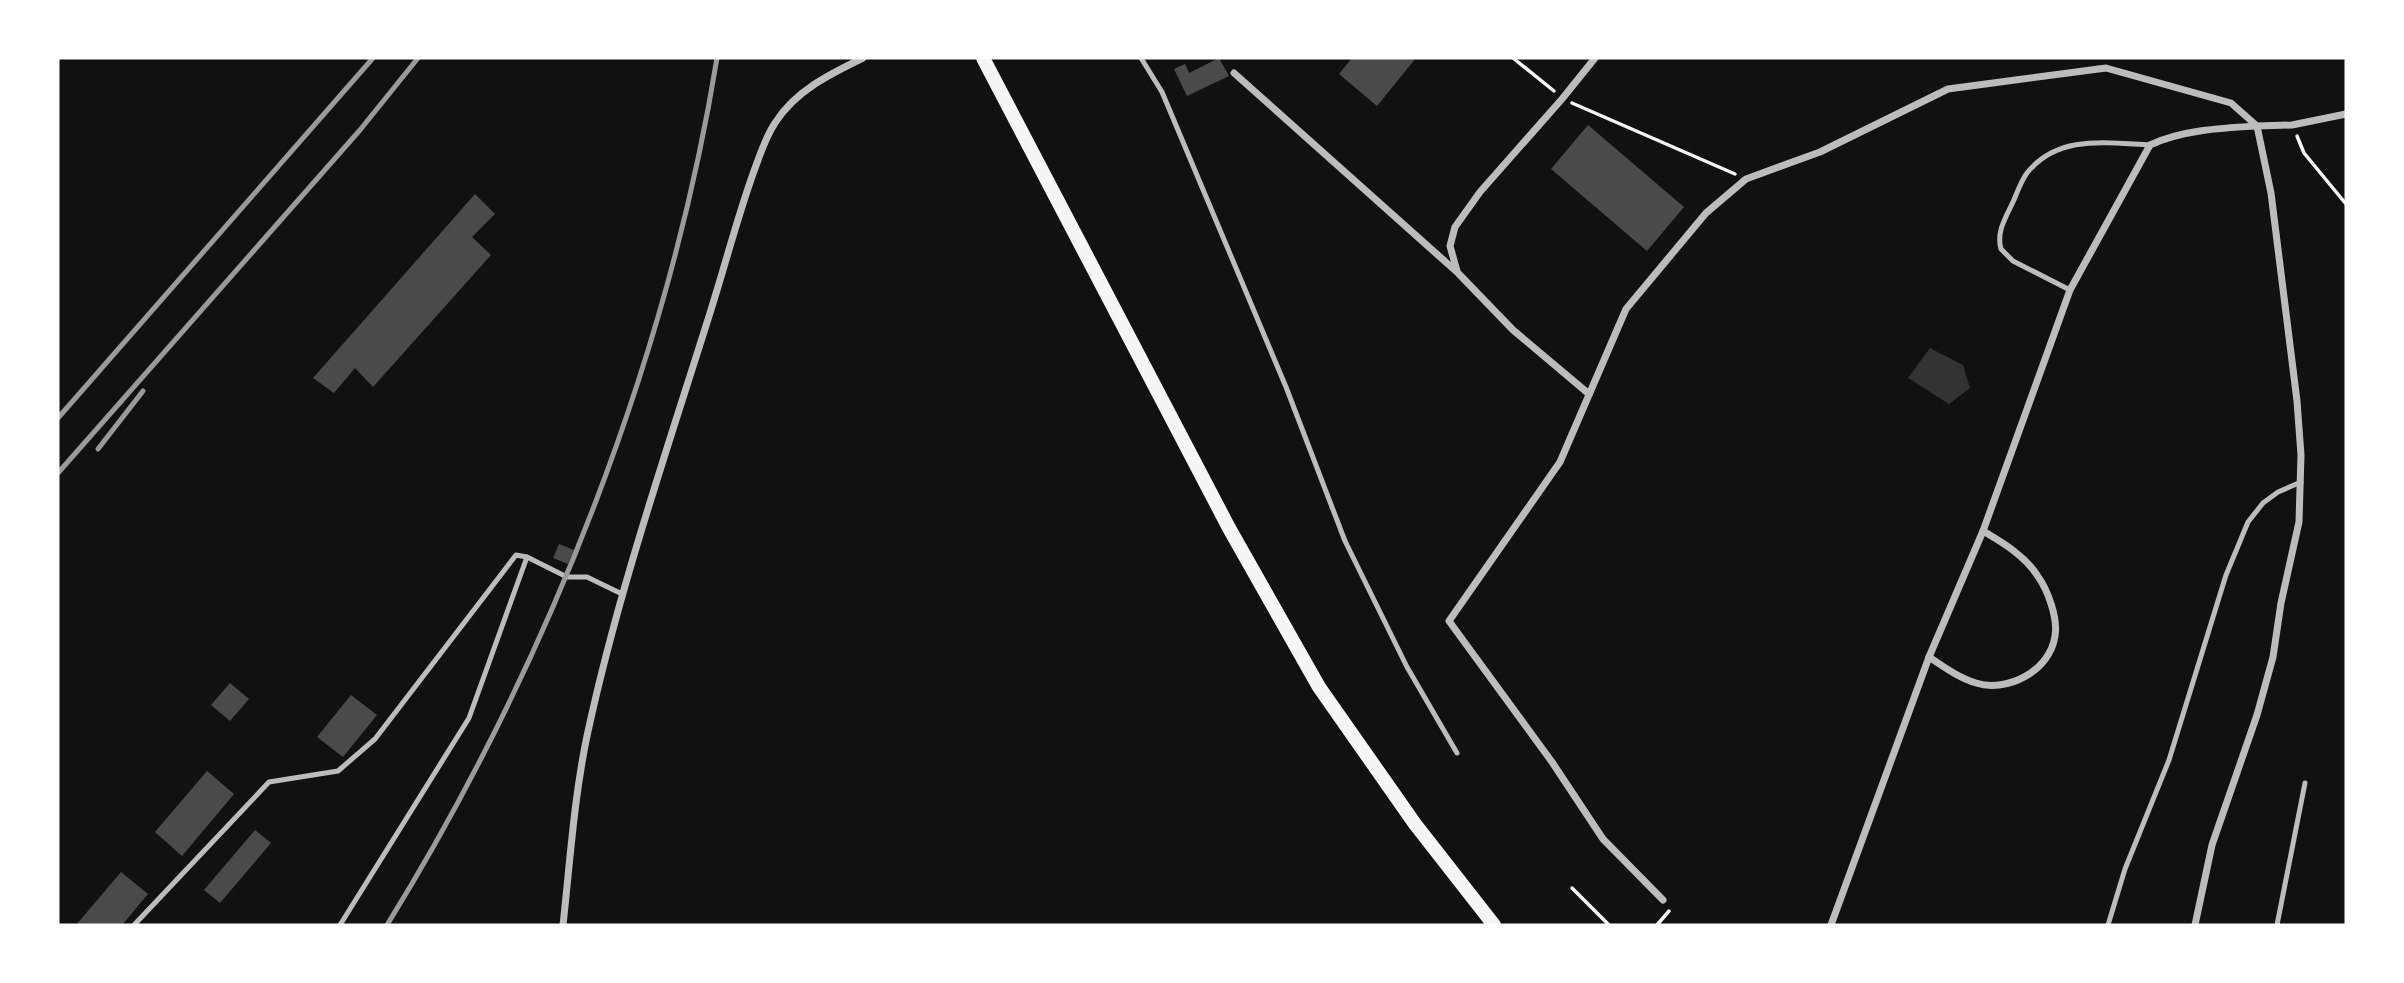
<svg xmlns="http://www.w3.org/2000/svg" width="2404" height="983" viewBox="0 0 2404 983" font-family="'Golos Text',sans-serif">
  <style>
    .water { fill: #333 }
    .building { fill: #4a4a4a }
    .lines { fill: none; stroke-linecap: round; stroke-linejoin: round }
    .path { stroke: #f5f5f5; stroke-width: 3.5 }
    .service { stroke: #bcbcbc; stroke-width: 5 }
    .minor { stroke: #bcbcbc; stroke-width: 7 }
    .secondary { stroke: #f5f5f5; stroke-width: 14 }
    .rail { stroke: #9a9a9a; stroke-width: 5 }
  </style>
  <rect width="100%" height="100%" fill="#111"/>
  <path class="water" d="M1930,348L1963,365L1970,388L1949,404L1908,378Z"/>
  <g class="building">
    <path d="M1219,58L1229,76L1187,96L1174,69L1185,64L1189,73Z"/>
    <path d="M1352,58H1416L1377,106L1339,74Z"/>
    <path d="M1588,125L1684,207L1647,251L1551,169Z"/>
    <path d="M475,194L495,214L472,237L491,255L373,387L355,368L334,393L313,378Z"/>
    <path d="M559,544L574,550L568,564L553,558Z"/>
    <path d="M230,683L249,699L230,721L211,705Z"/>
    <path d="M351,695L377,715L343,757L317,737Z"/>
    <path d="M207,771L234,794L182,856L155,832Z"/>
    <path d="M255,830L271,843L220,903L204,890Z"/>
    <path d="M121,872L148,894L122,925H76Z"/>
  </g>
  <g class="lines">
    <g class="path">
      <path d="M1513,58L1554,91"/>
      <path d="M1572,103L1735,174"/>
      <path d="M2297,136L2304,153L2346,204"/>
      <path d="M1572,888L1609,925"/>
      <path d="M1657,925L1669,911"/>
    </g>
    <g class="service">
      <path d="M1141,58L1162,92L1286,387L1345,541L1407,667L1457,753"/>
      <path d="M2070,290L2013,261L2001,249C1996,232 2006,217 2013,202C2017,193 2021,181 2027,173C2058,134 2107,143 2150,145"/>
      <path d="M134,925L269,782L338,771L375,739L516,555L527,557L567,577H587L622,594"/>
      <path d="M340,925L469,718L527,557"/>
      <path d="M2108,925L2125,869L2169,760L2226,575L2248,522L2263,503L2278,492L2301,482"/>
      <path d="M2277,925L2305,783"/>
    </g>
    <g class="minor">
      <path d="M1234,73L1458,273L1513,330L1589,394"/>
      <path d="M1457,271L1450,246L1455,227L1480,192L1562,99L1595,58"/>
      <path d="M1929,657C1944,667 1959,678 1976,683C2007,693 2050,671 2055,636C2058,618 2048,590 2037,575C2024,555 2003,543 1983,531"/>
      <path d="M1663,900L1603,839L1552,762L1449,621L1560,462L1626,309L1706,213L1746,179L1820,152L1948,89L2106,68L2231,103L2257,126L2292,125L2346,114"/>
      <path d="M563,925C570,862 574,798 587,736C618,592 666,453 710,313C725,266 737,218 754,171C760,155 765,138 775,123C795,91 830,74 863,58"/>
      <path d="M1831,925L1929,657L1983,531L2070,290L2150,145C2182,130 2222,128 2257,126L2271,193L2297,401L2301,455L2299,522L2281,603L2273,657L2257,715L2212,845L2195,925"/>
    </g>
    <path class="secondary" d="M983,58L1229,528L1319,687L1415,824L1494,925"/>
    <g class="rail">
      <path d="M58,418L373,58"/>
      <path d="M98,449L143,391"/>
      <path d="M58,473L360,130L418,58"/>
      <path d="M387,925C547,666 668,359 717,58"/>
    </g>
  </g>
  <rect width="2404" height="983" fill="none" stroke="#ffffff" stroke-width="119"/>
</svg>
